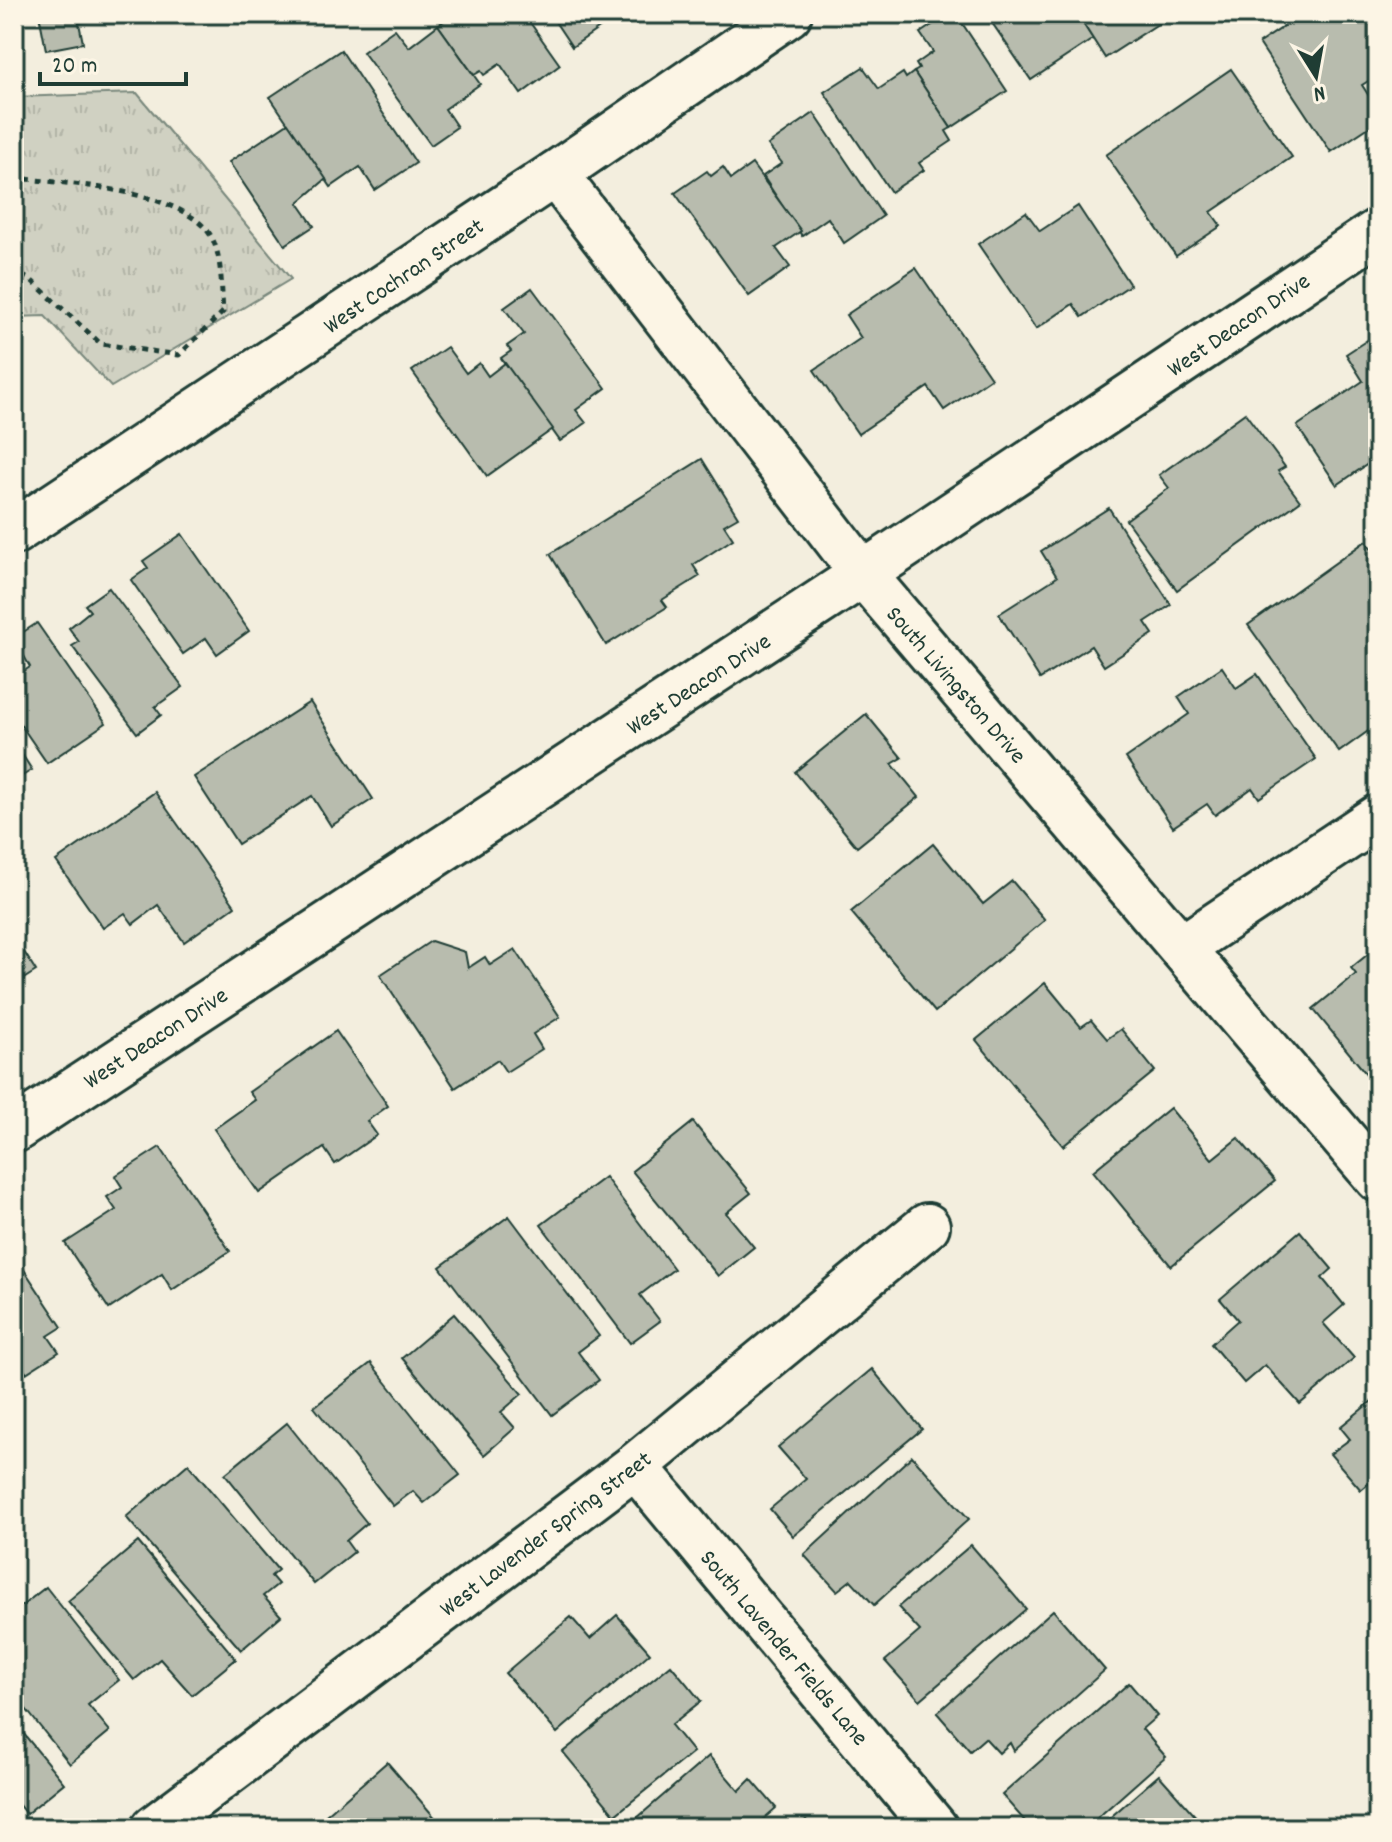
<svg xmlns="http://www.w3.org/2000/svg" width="1392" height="1842" viewBox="0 0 1392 1842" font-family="Dekko,sans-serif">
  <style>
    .park { fill: url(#park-tufts); stroke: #78877b; stroke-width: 2 }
    .building { fill: #b8bcae; stroke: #1f3d34; stroke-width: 2 }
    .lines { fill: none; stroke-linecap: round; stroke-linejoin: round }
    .street-casing { stroke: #1f3d34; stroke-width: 50 }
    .path { stroke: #1f3d34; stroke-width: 5; stroke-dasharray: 6 6; stroke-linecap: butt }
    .street { stroke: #fcf5e5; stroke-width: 44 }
    .labels { text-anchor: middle; stroke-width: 6; stroke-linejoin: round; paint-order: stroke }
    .street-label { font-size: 24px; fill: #1f3d34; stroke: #fcf5e5 }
  </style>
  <defs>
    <pattern id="park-tufts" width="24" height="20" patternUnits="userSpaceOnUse" patternTransform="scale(2)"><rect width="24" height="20" fill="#d0d1c2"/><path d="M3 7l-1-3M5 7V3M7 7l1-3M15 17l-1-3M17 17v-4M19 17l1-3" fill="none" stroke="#b2b4a7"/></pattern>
  </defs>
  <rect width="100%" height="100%" fill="#f3eede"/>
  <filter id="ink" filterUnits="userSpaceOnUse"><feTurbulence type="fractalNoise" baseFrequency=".0125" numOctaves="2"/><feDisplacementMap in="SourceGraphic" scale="16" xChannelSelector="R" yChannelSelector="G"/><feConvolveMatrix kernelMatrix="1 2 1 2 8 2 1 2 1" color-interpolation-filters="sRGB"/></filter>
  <g filter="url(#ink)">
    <path class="park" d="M137,93L291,279L111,387L45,316L14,317V97Z"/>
    <g class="building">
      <path d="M39,14H117V15L79,23L83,43L46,50Z"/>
      <path d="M454,14H524L560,65L521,94L500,64L484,75L481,71L474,75L438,25Z"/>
      <path d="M550,14H607L611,20L572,47Z"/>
      <path d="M949,14H956L1007,91L951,128L914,72L919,69L916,64L933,52L920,33Z"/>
      <path d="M986,14H1077L1093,39L1031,80Z"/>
      <path d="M1077,14H1164L1167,18L1105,58Z"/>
      <path d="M1303,14H1375L1378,19V75L1362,85L1378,110V121L1331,152L1259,43Z"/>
      <path d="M438,25L480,84L445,109L457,127L431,145L363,52L395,29L409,47Z"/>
      <path d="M341,50L416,163L375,190L360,167L331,187L270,97Z"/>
      <path d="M863,67L879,89L903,73L906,78L914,72L951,128L946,131L952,141L919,163L924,170L891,192L824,92Z"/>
      <path d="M1231,69L1292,157L1211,212L1221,226L1176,256L1106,155Z"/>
      <path d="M814,113L883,216L844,243L828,218L802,236L763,176L782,163L768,145Z"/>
      <path d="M288,123L326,179L298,203L314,226L285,245L229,162Z"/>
      <path d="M752,164L801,231L776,248L790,267L749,296L675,193L707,171L711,176L723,167L731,179Z"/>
      <path d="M1078,206L1130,285L1082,317L1073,304L1036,329L978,244L1026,212L1040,231Z"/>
      <path d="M916,268L991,378L944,410L928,387L858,434L814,370L861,338L846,315Z"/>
      <path d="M532,288L606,388L576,410L586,423L560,441L501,358L511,351L507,346L524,334L504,308Z"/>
      <path d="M1378,333V457L1337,485L1297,426L1363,381L1346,354Z"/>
      <path d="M447,347L466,373L479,363L488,376L505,363L553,429L487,476L412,371Z"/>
      <path d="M1245,413L1285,467L1278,471L1300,501L1177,590L1126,520L1169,488L1159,475Z"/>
      <path d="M702,459L738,517L724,525L733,539L693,565L700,576L662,600L667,607L606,645L550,554Z"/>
      <path d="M1109,508L1171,605L1145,622L1153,634L1104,666L1091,646L1040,679L999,614L1057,577L1041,551Z"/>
      <path d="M182,534L249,631L217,654L206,638L183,654L131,580L148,568L143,561Z"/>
      <path d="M1366,541L1378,558V724L1339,752L1248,625Z"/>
      <path d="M109,588L183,687L155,707L161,715L137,733L72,646L79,642L69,628L90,611L85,605Z"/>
      <path d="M37,623L106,723L47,763L14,715V678L30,667L14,638Z"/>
      <path d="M1222,667L1236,688L1257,674L1316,759L1259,798L1252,788L1215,815L1207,804L1173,827L1126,758L1189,714L1178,697Z"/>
      <path d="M310,702L373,799L331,826L312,796L238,844L194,777Z"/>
      <path d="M866,714L902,758L892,764L919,797L857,847L795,772Z"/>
      <path d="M14,742L32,770L14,781Z"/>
      <path d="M155,792L235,906L184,942L158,905L133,924L125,913L103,928L56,861Z"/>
      <path d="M933,844L983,904L1012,881L1045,920L935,1012L851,912Z"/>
      <path d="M14,936L36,971L14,985Z"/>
      <path d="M431,941L465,952L468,968L485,957L490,965L515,949L560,1017L533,1034L542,1049L506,1072L498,1060L455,1088L380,975Z"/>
      <path d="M1378,946V1068L1368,1076L1313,1009L1356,974L1351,968Z"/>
      <path d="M1045,983L1081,1027L1091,1020L1107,1039L1121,1029L1155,1071L1063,1146L976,1040Z"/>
      <path d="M336,1031L388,1106L367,1121L377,1135L335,1164L324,1148L259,1193L214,1129L255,1100L249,1092Z"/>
      <path d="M1170,1108L1212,1159L1238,1138L1275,1181L1171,1266L1093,1171Z"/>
      <path d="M693,1122L751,1193L726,1213L754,1247L718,1276L632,1171Z"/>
      <path d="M160,1147L230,1251L172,1290L162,1274L109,1309L65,1243L116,1210L107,1197L122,1187L115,1176Z"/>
      <path d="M605,1177L674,1269L640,1295L660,1321L630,1343L541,1225Z"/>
      <path d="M509,1216L599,1336L578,1352L599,1380L552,1415L440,1267Z"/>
      <path d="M1300,1231L1332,1269L1322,1278L1344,1305L1323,1323L1354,1358L1300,1404L1265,1365L1244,1383L1211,1344L1238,1320L1220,1299Z"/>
      <path d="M17,1259L62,1327L48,1336L59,1352L26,1373L18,1360L14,1363V1261Z"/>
      <path d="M454,1314L522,1394L501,1412L515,1428L484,1455L402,1358Z"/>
      <path d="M371,1363L460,1475L424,1503L413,1491L393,1506L314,1407Z"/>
      <path d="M872,1369L922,1429L793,1536L770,1509L806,1479L778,1447Z"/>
      <path d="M1378,1396V1476L1361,1490L1330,1454L1350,1439L1340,1427Z"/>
      <path d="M287,1423L367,1523L346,1541L354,1552L314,1584L225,1474Z"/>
      <path d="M912,1456L969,1519L874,1605L851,1580L837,1591L804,1555Z"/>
      <path d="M188,1464L278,1570L271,1576L278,1584L263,1596L281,1616L241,1650L126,1517Z"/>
      <path d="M138,1542L236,1659L192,1695L160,1659L134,1680L68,1601Z"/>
      <path d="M971,1545L1026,1609L920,1700L885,1661L920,1631L898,1607Z"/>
      <path d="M46,1587L119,1680L88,1705L110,1731L70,1764L14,1694V1612Z"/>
      <path d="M1053,1610L1105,1670L1014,1751L1010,1743L999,1753L985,1738L970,1751L937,1713Z"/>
      <path d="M617,1615L650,1653L557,1733L505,1673L571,1617L590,1639Z"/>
      <path d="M671,1665L701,1701L671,1725L693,1752L615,1815L563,1752Z"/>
      <path d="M1129,1683L1157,1716L1142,1729L1166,1757L1086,1828H1031L1002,1795Z"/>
      <path d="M14,1722L64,1783L26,1814L14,1799Z"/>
      <path d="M709,1756L739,1791L751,1779L776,1808L753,1828H631L629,1825Z"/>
      <path d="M387,1762L437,1820L428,1828H311Z"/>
      <path d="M1159,1775L1206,1828H1098Z"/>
      <path d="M806,1820L813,1828H797Z"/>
    </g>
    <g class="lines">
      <defs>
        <g id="street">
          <path d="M555,174L863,574L1378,1179"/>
          <path d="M14,532L555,174L789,14"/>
          <path d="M1183,947L1378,817"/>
          <path d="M14,1130L863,574L1378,231"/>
          <path d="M635,1466L935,1828"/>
          <path d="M154,1828L635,1466L927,1226"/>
        </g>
      </defs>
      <use href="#street" class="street-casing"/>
      <path class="path" d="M14,178C66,183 170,189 206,229C223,248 221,288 223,312L179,355L101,344L31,280L14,272"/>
      <use href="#street" class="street"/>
    </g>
  </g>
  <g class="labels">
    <g class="street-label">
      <text transform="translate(403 275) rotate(-34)" y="8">West Cochran Street</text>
      <text transform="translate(1238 324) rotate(-34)" y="8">West Deacon Drive</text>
      <text transform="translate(698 683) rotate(-33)" y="8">West Deacon Drive</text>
      <text transform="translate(957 684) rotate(49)" y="8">South Livingston Drive</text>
      <text transform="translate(155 1037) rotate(-33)" y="8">West Deacon Drive</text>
      <text transform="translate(545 1533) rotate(-37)" y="8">West Lavender Spring Street</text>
      <text transform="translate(785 1647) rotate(50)" y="8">South Lavender Fields Lane</text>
    </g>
  </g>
  <rect width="1392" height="1842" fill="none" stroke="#fcf5e5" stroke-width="48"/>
  <rect x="24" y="24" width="1344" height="1794" fill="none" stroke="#1f3d34" stroke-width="3" filter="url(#ink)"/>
  <g transform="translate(1316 76) rotate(169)" stroke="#fcf5e5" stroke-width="6" paint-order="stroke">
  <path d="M0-6L14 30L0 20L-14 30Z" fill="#1f3d34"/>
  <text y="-12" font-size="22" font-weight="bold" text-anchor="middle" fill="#1f3d34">N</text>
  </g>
  <path d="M40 72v12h146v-12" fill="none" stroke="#1f3d34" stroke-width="4"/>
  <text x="52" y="72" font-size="24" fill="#1f3d34" stroke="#fcf5e5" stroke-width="6" paint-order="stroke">20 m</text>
</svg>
